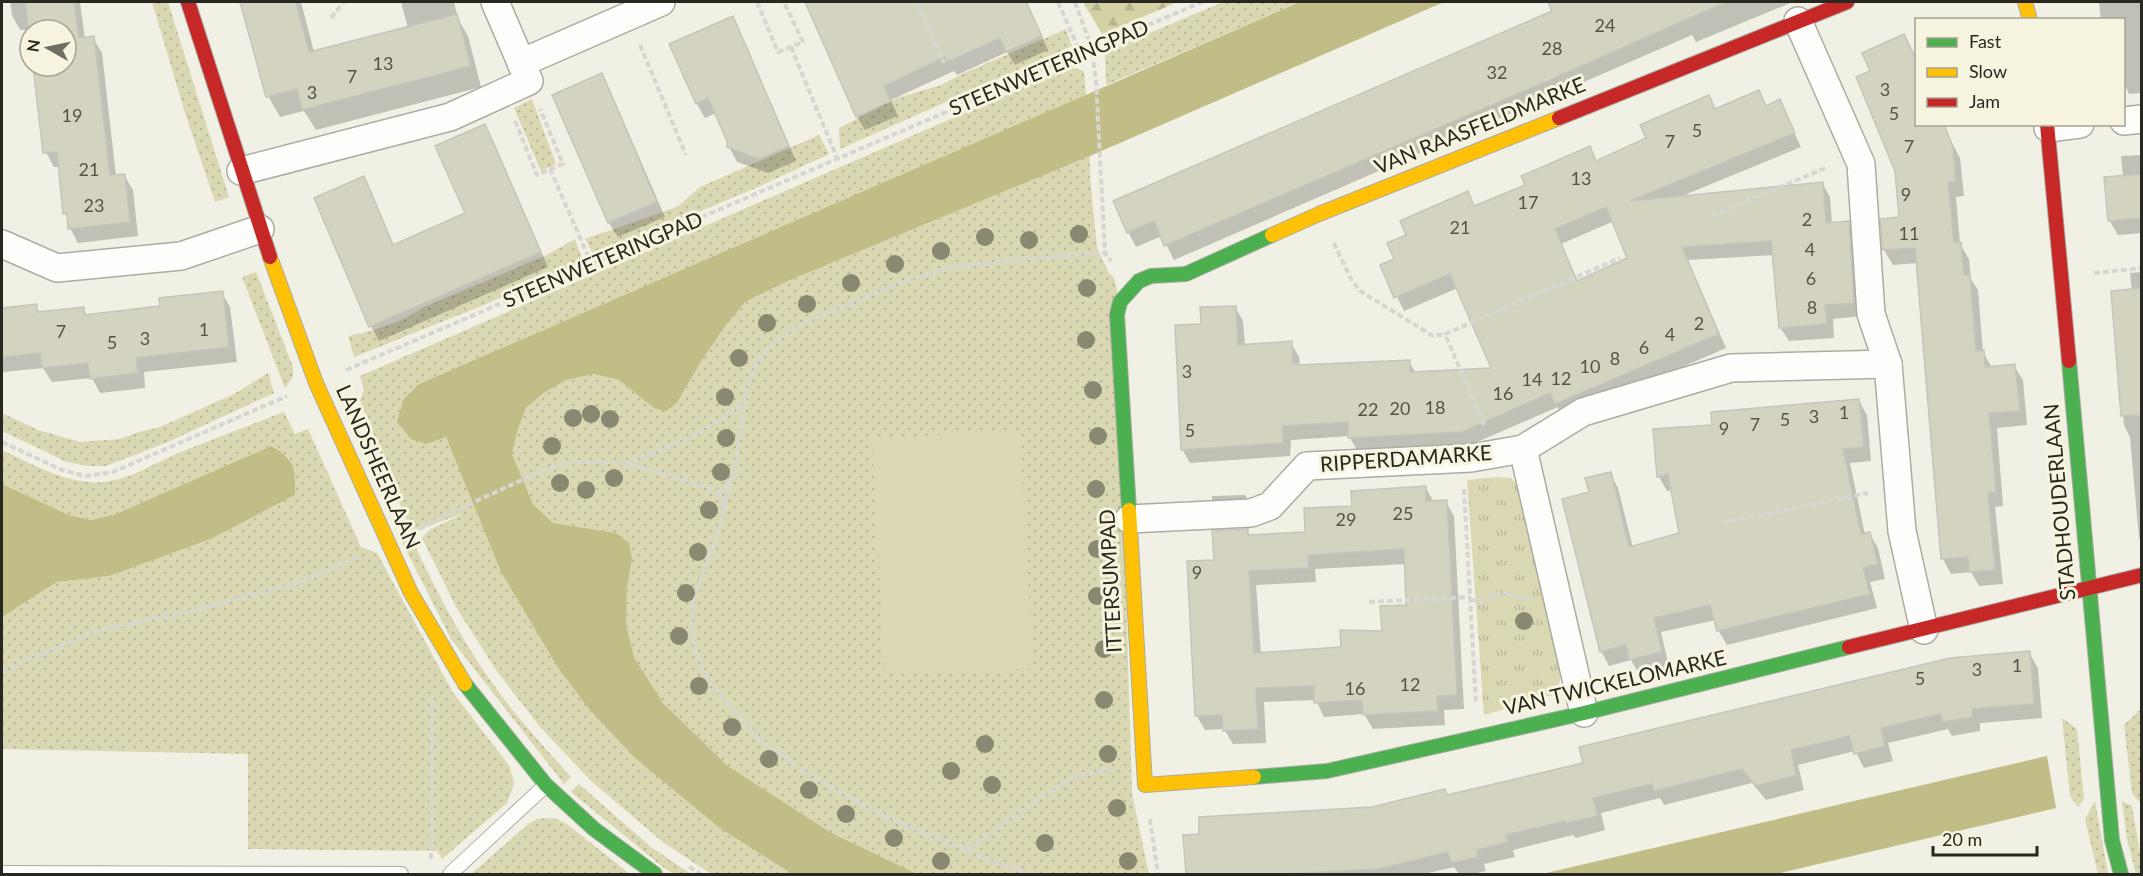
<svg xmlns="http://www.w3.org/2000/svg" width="2143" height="876" viewBox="0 0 2143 876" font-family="Lato,sans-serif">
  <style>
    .grass { fill: url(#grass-dots) }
    .forest { fill: url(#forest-firs) }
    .park { fill: url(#park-tufts) }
    .garden { fill: #dad8b3 }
    .water { fill: #c1bd86 }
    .shadow { fill: #0003; fill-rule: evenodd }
    .building { fill: #d4d3c0; stroke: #c6c5bb; stroke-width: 1.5; fill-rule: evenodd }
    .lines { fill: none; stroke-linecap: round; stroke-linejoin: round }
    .lane-casing { stroke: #acaca3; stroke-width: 16 }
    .street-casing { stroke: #acaca3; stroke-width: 30 }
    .fast-casing { stroke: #acaca3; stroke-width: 16 }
    .slow-casing { stroke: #acaca3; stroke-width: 16 }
    .jam-casing { stroke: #acaca3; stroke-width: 16 }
    .path { stroke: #d6d6d2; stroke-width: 4; stroke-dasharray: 6 3; stroke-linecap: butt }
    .lane { stroke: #fdfdfb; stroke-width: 14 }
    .street { stroke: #fdfdfb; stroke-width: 27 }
    .fast { stroke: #4caf50; stroke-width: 14 }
    .slow { stroke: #ffc107; stroke-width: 14 }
    .jam { stroke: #c62828; stroke-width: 14 }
    .tree { fill: #898870 }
    .labels { text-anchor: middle; stroke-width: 6; stroke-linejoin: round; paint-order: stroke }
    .number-label { font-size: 18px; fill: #545348 }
    .street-label { font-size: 21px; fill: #292820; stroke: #f6f4de }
  </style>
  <defs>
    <pattern id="grass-dots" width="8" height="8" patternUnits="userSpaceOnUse" patternTransform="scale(1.5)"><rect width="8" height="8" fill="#dad8b3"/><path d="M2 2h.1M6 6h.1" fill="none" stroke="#bbb99a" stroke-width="1.8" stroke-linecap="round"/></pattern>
    <pattern id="forest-firs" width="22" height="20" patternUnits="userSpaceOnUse" patternTransform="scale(1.5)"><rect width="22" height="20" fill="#d4d2a4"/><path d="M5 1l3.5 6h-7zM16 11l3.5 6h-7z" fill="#b6b48d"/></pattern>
    <pattern id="park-tufts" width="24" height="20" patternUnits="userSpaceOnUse" patternTransform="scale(1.5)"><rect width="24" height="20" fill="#dad8b3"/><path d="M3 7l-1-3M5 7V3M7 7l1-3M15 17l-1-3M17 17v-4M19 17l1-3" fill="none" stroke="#bbb99a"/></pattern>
  </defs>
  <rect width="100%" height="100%" fill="#f0f0e4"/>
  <g class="grass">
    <path d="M152,2H168L229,197L215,202L185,113Z"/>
    <path d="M1223,2H1300L1106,85L1105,52Z"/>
    <path d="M1066,29L1072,46L840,149L839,128L897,98L941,85L962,74Z"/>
    <path d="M1070,67L1084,71L1086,96L419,384L427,444L446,437L501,572L558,668L589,709L721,829L792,874H711L664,843L591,781L541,728L496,670L456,607L422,538L429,530L465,513L411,532L360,401L364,389L360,376Z"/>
    <path d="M532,99L556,164L541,171L514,108Z"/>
    <path d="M819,135L829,154L758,187L594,256L585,239L677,207L700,187Z"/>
    <path d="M1090,156V175L1097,248L1109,273L1114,278L1117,289L1132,794L1149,874H917L830,832L728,766L663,703L634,657L626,624L627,587L632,561L615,533L553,523L533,504L512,454L518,429L526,408L545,392L565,380L578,376L593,374L619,380L654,408L677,403L702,360L724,328L745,302L788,281Z"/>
    <path d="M575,239L583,261L484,305L354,357L348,336C374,331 403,322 424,307L547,255Z"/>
    <path d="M256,272L293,367V377L285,388L242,277Z"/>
    <path d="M268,373L274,393L168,442L106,466H89L67,462L2,431V413L38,430L80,442L120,439L139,432L160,427L234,394Z"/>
    <path d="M284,412L295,434L308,429L361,547L377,553L452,691L510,767L514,784L507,803L442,859L437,851L248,849V754L2,749V617L57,582L109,576L211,539L295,495L289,458L271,446L116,514L91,520L69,515L2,484V450C30,463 59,480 91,482C124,485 153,463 181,452C215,438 250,425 284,412Z"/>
    <path d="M409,539L414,544C436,590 459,635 488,677C513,713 542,745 571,777L564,784L451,639L401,540Z"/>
    <path d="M2141,709L2142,714L2141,804L2132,793L2124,725Z"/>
    <path d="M2062,718L2077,729L2084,799L2078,807L2070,796Z"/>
    <path d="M579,784L651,847L691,874H674L664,868L571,792Z"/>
    <path d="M2095,801L2108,874H2098L2085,819Z"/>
    <path d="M2122,801L2132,806L2141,859V874H2136L2127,839Z"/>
    <path d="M546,818L557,819L567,824L630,874H471L527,825L537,819Z"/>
  </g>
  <path class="forest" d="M1083,2H1178L1102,34Z"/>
  <path class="park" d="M1498,477L1511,478L1521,490L1561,673L1558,692L1553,695L1484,715L1467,480Z"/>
  <path class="garden" d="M1020,430L1033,669L885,674L872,439Z"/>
  <g class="water">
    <path d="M1300,2H1444L1090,156L788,281L745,302L724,328L702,360L677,403L666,411L654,408L619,380L593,374L566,380L545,392L526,408L518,429L512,454L533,504L553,523L616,533L629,543L632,560L627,587L626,624L634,657L663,703L728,766L830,832L917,874H792L721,829L635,758L589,709L558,668L501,572L446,437L427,444L411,439L397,422L403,400L419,384Z"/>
    <path d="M271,446C296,460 295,468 295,495L211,539L109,576L57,582L2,617V484L69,515L91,520L116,514Z"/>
    <path d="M2047,756L2056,808L1776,874H1542Z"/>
  </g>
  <g class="shadow">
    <path d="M10,2H80L85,39L93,38L102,53L116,176L124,175L133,190L138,236L78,243L70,228L69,221L65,213L60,167H54L46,152L42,66H66V30H20L12,15Z"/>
    <path d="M242,2H301L314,52L408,28L401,2H454L458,19L468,36L481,87L316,130L304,111L280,117L268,96Z"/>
    <path d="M807,2H1027L1048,50L1015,65L1007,52L957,75L954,71L891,100L898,116L865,130L857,117Z"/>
    <path d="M1550,2H1793L1696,42L1692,35L1174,260L1162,236L1136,247L1128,232L1554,11Z"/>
    <path d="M2099,2H2142V93L2129,94L2124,83V20H2101Z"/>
    <path d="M732,18L740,32L796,161L768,173L737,162L729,147V141L716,113L705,118L697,104L671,44Z"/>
    <path d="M1904,36L1916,60V124H1945L1946,126L1893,148L1952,143L1960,158L1964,196L1956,197L1960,244L1969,259L1971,279L1978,290L1983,352L1992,368L2014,366L2023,380L2027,425L1997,428L2003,506L1995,507L2003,584L1979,586L1971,572L1951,574L1943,559L1917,263L1893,265L1884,250L1882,220L1900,219L1897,171L1872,72Z"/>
    <path d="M601,75L610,90L665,217L618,237L609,223L554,96Z"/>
    <path d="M1759,92L1767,107L1779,101L1801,147L1682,196L1822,183L1830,197L1832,224L1848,223L1856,237L1862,316L1833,319L1834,338L1789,341L1780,327L1774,255L1688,260L1726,348L1564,418L1558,407L1470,445L1358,452L1349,436L1291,440L1290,456L1190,463L1182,449L1203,325L1235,307L1243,321L1245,346L1291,343L1299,357L1300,367L1409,361L1416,374L1493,369L1458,288L1404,311L1382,266L1396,260L1408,236L1468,193L1475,207L1527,185L1589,148L1597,162L1648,139L1708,97L1716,110ZM1614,221L1629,259L1578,282L1561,244Z"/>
    <path d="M484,126L493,140L548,267L379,341L371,326L363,178L372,193L394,246L467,214Z"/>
    <path d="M2142,155V233L2118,235L2109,220L2123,177L2121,156Z"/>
    <path d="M2142,272V542L2139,538L2130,437L2124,425L2112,293L2132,291L2130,273Z"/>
    <path d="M222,293L230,307L237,362L144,372L145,388L100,393L92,378L52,382L43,368L3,372L2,369V310L36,306L40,313L83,308L87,316L162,307Z"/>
    <path d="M1859,401L1867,415L1871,461L1850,463L1865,535L1869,533L1878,548L1885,579L1870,582L1877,608L1727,645L1718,630L1716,620L1661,632L1669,667L1639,674L1631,660L1609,666L1601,651L1590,494L1610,473L1618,488L1633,548L1680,534L1672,490L1667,491L1659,477L1655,431L1713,426Z"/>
    <path d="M1425,487L1434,502H1446L1454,516L1464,709L1444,710L1445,725L1373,729L1364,714L1324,717L1316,700L1264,702L1266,743L1233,744L1224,729L1205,730L1197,716L1215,561L1247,530L1250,536L1307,533L1354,507ZM1406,564L1407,606L1384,632L1342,649L1261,654L1256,585L1316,582L1315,569Z"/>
    <path d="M1245,495L1254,509L1221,514L1212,499V496Z"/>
    <path d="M2029,653L2038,668L2042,718L1980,723V731L1952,736L1948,729L1888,743L1893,761L1864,768L1855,751L1798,765L1804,790L1766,800L1752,783L1664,805L1660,798L1601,813L1605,830L1576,838L1573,835L1513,850L1515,857L1484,864L1486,871L1473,874H1459L1454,867L1424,874H1187L1185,836L1372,808L1444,790L1448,797Z"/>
  </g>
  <g class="building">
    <path d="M25,2H74L79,38L94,36L110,175L125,174L130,222L68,229L67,213L63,214L57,152L43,153L33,66H66V30H30V42Z"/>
    <path d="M240,2H296L309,52L457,14L471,66L302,110L297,89L266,97Z"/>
    <path d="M805,2H1026L1042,36L1006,52L1000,38L947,62L945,57L884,86L891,101L856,117Z"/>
    <path d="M1548,2H1726L1552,79L1164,246L1154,221L1127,233L1113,201L1552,11Z"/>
    <path d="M733,16L789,146L759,159L727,147V141L708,98L696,104L669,44Z"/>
    <path d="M1904,34L1917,61V124H1944L1953,147L1956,182H1948L1954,243L1961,242L1964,275L1970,274L1976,351L1984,350L1985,367L2015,364L2020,411L1989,413L1996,492L1988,493L1995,570L1969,572L1968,557L1941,559L1915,248L1883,250L1880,219L1899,217L1895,171L1856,77L1870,71L1862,53Z"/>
    <path d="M602,73L657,202L608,223L552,95Z"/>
    <path d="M1759,90L1766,106L1780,99L1795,133L1630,201L1823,182L1826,223L1849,221L1854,303L1825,305L1827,324L1779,328L1771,241L1682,247L1719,334L1555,404L1550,393L1462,432L1348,438V422L1283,426V443L1181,450L1175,325L1201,324L1200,307L1236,306L1238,345L1292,341L1293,364L1298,363V365L1410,360V372L1491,368L1450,274L1394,298L1380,265L1394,259L1387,243L1406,235L1400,221L1468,191L1474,206L1525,185L1521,176L1590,146L1596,161L1646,138L1640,125L1709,95L1715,109ZM1606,207L1627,258L1577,281L1555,229Z"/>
    <path d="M485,124L541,252L369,327L314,198L364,176L393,245L465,213L435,146Z"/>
    <path d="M2142,174V218L2108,221L2104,177Z"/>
    <path d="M2142,288V415L2121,416L2111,291Z"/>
    <path d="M223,291L229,347L136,358L138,373L90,379L88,363L42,368L40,353L2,357V308L37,304V312L84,307V315L160,306L159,298Z"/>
    <path d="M1859,399L1864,447L1843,449L1861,534L1870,532L1878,564L1863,568L1870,594L1717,631L1710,605L1654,618L1662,652L1629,660L1626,645L1600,652L1562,499L1589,492L1585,478L1611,472L1629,547L1679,533L1668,474L1657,477L1653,429L1712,425L1711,412Z"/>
    <path d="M1426,486V501L1447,500L1457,695L1437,696L1438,711L1363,715L1362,700L1314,703V686L1256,688L1258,729L1223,731L1222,715L1195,716L1187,561L1214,560L1212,531L1248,529V535L1305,532L1304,508L1352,506L1351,491ZM1404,549L1406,605L1380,606L1382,631L1340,630L1341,647L1254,653L1249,571L1309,568L1308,555Z"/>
    <path d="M2030,651L2034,704L1972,709L1973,717L1942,722L1941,714L1881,728L1885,746L1854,754L1849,736L1791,750L1796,775L1756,786L1742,769L1654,791L1652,784L1623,791L1593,798L1598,816L1566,823L1565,821L1506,835L1508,842L1477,850L1478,857L1451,863L1448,852L1379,869L1285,874H1186L1183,835L1199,834V817L1372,807L1445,789L1447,795L1583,763L1579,747L1950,658Z"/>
  </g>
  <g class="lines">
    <defs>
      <g id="lane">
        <path d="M2,873L401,874"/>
        <path d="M450,874L546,785"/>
      </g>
      <g id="street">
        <path d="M1798,21L1861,164L1871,314L1888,364L1902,531L1924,630"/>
        <path d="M521,63L661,2"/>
        <path d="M2124,121L2142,119"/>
        <path d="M2048,128L2080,124"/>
        <path d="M241,171L450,117L529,81L495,2"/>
        <path d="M2,244L57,268L181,256L260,229"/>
        <path d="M1523,449L1584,713"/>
        <path d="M1129,519L1251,513L1270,506L1307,466L1471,458L1523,449L1583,412L1731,368L1888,364"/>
      </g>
      <g id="fast">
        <path d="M2069,361L2112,840L2121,874"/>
        <path d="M1129,510L1117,315L1120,302L1139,281L1151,276L1186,274L1272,235"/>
        <path d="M465,684L546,785L594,829L655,874"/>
        <path d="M1254,777L1327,771L1584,713L1849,647"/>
      </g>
      <g id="slow">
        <path d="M2025,2L2030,20"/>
        <path d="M1272,235L1319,214L1559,118"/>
        <path d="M270,257L316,383L411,593L465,684"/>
        <path d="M1129,510L1145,785L1254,777"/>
      </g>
      <g id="jam">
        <path d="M188,2L270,257"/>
        <path d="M1559,118L1847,2"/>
        <path d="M2047,124L2069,361"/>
        <path d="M1849,647L2142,575"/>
      </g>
    </defs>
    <use href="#lane" class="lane-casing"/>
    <use href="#street" class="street-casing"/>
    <use href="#fast" class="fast-casing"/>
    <use href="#slow" class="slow-casing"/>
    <use href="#jam" class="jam-casing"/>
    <g class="path">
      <path d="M757,2L778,52L803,42L784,2"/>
      <path d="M916,2L944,63"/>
      <path d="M1058,2L1081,54"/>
      <path d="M1075,2L1092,49L1096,81L1105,253L1111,261"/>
      <path d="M331,18L344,2"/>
      <path d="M640,45L686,155"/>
      <path d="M791,47L838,160"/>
      <path d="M515,121L537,175L563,164L540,109"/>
      <path d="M550,169L592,265"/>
      <path d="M1712,216L1828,167"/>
      <path d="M1334,243L1351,279L1360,291L1433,336L1445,334"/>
      <path d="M2094,273L2142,268"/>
      <path d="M346,370L1202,2"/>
      <path d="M1484,425L1445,334L1620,258"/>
      <path d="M2,442L62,470L86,476L113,472L287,396"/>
      <path d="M624,464C668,448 709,433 744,401"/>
      <path d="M1464,489L1476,704"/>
      <path d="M719,492L724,508L721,523L694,599L691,623L695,649L700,665L715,689L761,741L807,773L838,791L881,815L1005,866L1032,874"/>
      <path d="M724,508L731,480"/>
      <path d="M1722,523L1868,493"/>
      <path d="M419,529C449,514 480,499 511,485C528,477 547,467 566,464C618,454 671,475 719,492L732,479L735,471L746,387L760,357L781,337L806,322L905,281L953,267L1023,259L1105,253"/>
      <path d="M1470,600L1484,601L1494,595L1505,593L1520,598H1527"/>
      <path d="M1369,602L1470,597"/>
      <path d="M2,672L21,662L104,629L179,614L295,584L358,557"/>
      <path d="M1150,819L1158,874"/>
      <path d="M968,850L1047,793L1075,777L1110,769"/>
      <path d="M431,859L432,698"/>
      <path d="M689,867L701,874"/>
    </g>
    <use href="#lane" class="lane"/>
    <use href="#street" class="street"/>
    <use href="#fast" class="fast"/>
    <use href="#slow" class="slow"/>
    <use href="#jam" class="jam"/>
  </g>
  <g class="tree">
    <circle cx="1079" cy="234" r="9"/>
    <circle cx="985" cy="237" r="9"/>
    <circle cx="1029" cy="240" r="9"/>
    <circle cx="941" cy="251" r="9"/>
    <circle cx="895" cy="264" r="9"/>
    <circle cx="851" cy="283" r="9"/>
    <circle cx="1087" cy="288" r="9"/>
    <circle cx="807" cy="304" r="9"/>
    <circle cx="767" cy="323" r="9"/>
    <circle cx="1086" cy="340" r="9"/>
    <circle cx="739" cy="358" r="9"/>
    <circle cx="1093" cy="390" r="9"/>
    <circle cx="725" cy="397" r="9"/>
    <circle cx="591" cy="414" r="9"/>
    <circle cx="573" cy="418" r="9"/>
    <circle cx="610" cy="419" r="9"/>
    <circle cx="1098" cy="436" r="9"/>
    <circle cx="726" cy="438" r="9"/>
    <circle cx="552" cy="446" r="9"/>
    <circle cx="721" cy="472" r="9"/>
    <circle cx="614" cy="478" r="9"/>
    <circle cx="560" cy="483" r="9"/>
    <circle cx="1096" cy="489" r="9"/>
    <circle cx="586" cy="490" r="9"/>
    <circle cx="709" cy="510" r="9"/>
    <circle cx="1097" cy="549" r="9"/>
    <circle cx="698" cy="552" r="9"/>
    <circle cx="686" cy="593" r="9"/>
    <circle cx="1097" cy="596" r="9"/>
    <circle cx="1524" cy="621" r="9"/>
    <circle cx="679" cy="636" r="9"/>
    <circle cx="1104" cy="649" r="9"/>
    <circle cx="699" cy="686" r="9"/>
    <circle cx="1104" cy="700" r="9"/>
    <circle cx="732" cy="727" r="9"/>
    <circle cx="985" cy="744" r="9"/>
    <circle cx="1108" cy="754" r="9"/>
    <circle cx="769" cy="759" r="9"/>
    <circle cx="951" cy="771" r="9"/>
    <circle cx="992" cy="785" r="9"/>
    <circle cx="809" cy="790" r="9"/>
    <circle cx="1117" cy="808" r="9"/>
    <circle cx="846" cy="814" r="9"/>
    <circle cx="894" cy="838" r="9"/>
    <circle cx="1045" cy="843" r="9"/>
    <circle cx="941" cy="861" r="9"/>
    <circle cx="1128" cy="861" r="9"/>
  </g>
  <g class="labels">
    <g class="number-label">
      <text x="1605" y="32">24</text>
      <text x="1552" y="55">28</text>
      <text x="383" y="70">13</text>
      <text x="1497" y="79">32</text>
      <text x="352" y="83">7</text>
      <text x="1885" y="96">3</text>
      <text x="312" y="99">3</text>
      <text x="1894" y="120">5</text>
      <text x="72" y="122">19</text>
      <text x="1697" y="137">5</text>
      <text x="1670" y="148">7</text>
      <text x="1909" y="153">7</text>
      <text x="89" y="176">21</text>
      <text x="1581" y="185">13</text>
      <text x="1906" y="201">9</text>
      <text x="1528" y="209">17</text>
      <text x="94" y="212">23</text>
      <text x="1807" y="226">2</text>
      <text x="1460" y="234">21</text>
      <text x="1909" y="240">11</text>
      <text x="1810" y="256">4</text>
      <text x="1811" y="285">6</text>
      <text x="1812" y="314">8</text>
      <text x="1699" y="330">2</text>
      <text x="204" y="336">1</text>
      <text x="61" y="338">7</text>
      <text x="1670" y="341">4</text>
      <text x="145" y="345">3</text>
      <text x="112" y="349">5</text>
      <text x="1644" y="354">6</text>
      <text x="1615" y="365">8</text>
      <text x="1590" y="373">10</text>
      <text x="1187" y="378">3</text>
      <text x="1561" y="385">12</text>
      <text x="1532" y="386">14</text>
      <text x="1503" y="400">16</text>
      <text x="1435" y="414">18</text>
      <text x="1400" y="415">20</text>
      <text x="1368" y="416">22</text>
      <text x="1844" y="419">1</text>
      <text x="1814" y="423">3</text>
      <text x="1785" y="426">5</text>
      <text x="1755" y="431">7</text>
      <text x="1724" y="435">9</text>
      <text x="1190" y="437">5</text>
      <text x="1403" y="520">25</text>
      <text x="1346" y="526">29</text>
      <text x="1197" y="579">9</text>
      <text x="2017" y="672">1</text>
      <text x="1977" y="676">3</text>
      <text x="1920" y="685">5</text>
      <text x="1410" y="691">12</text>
      <text x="1355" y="695">16</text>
    </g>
    <g class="street-label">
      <text transform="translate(1049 68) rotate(-23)" y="7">STEENWETERINGPAD</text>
      <text transform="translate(1480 126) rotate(-22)" y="7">VAN RAASFELDMARKE</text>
      <text transform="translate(603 260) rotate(-23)" y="7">STEENWETERINGPAD</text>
      <text transform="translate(1406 459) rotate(-4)" y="7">RIPPERDAMARKE</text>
      <text transform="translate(378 467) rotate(66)" y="7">LANDSHEERLAAN</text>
      <text transform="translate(2060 502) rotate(-95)" y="7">STADHOUDERLAAN</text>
      <text transform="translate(1111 581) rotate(-93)" y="7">ITTERSUMPAD</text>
      <text transform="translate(1615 683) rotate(-13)" y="7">VAN TWICKELOMARKE</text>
    </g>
  </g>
  <rect width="2143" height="876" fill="none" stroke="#292820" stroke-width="6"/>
  <rect x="1915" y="18" width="210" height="108" fill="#f6f4de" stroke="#a4a292" stroke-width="1.5"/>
  <rect x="1927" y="38" width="30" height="9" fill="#4caf50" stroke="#a4a292" stroke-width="1.5"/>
  <text x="1969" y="48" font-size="18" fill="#292820">Fast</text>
  <rect x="1927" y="68" width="30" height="9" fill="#ffc107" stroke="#a4a292" stroke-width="1.5"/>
  <text x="1969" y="78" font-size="18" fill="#292820">Slow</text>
  <rect x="1927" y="98" width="30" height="9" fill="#c62828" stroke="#a4a292" stroke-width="1.5"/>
  <text x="1969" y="108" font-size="18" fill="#292820">Jam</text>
  <g transform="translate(48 48) rotate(279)"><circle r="28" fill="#f6f4de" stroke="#a4a292" stroke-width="1.5"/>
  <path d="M0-4.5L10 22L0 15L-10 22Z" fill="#6f6e65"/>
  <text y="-9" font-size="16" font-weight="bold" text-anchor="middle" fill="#292820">N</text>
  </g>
  <path d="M1933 846v9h104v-9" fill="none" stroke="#292820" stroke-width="3"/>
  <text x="1942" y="846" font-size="18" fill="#292820" stroke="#f6f4de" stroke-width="4.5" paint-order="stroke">20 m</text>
</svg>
